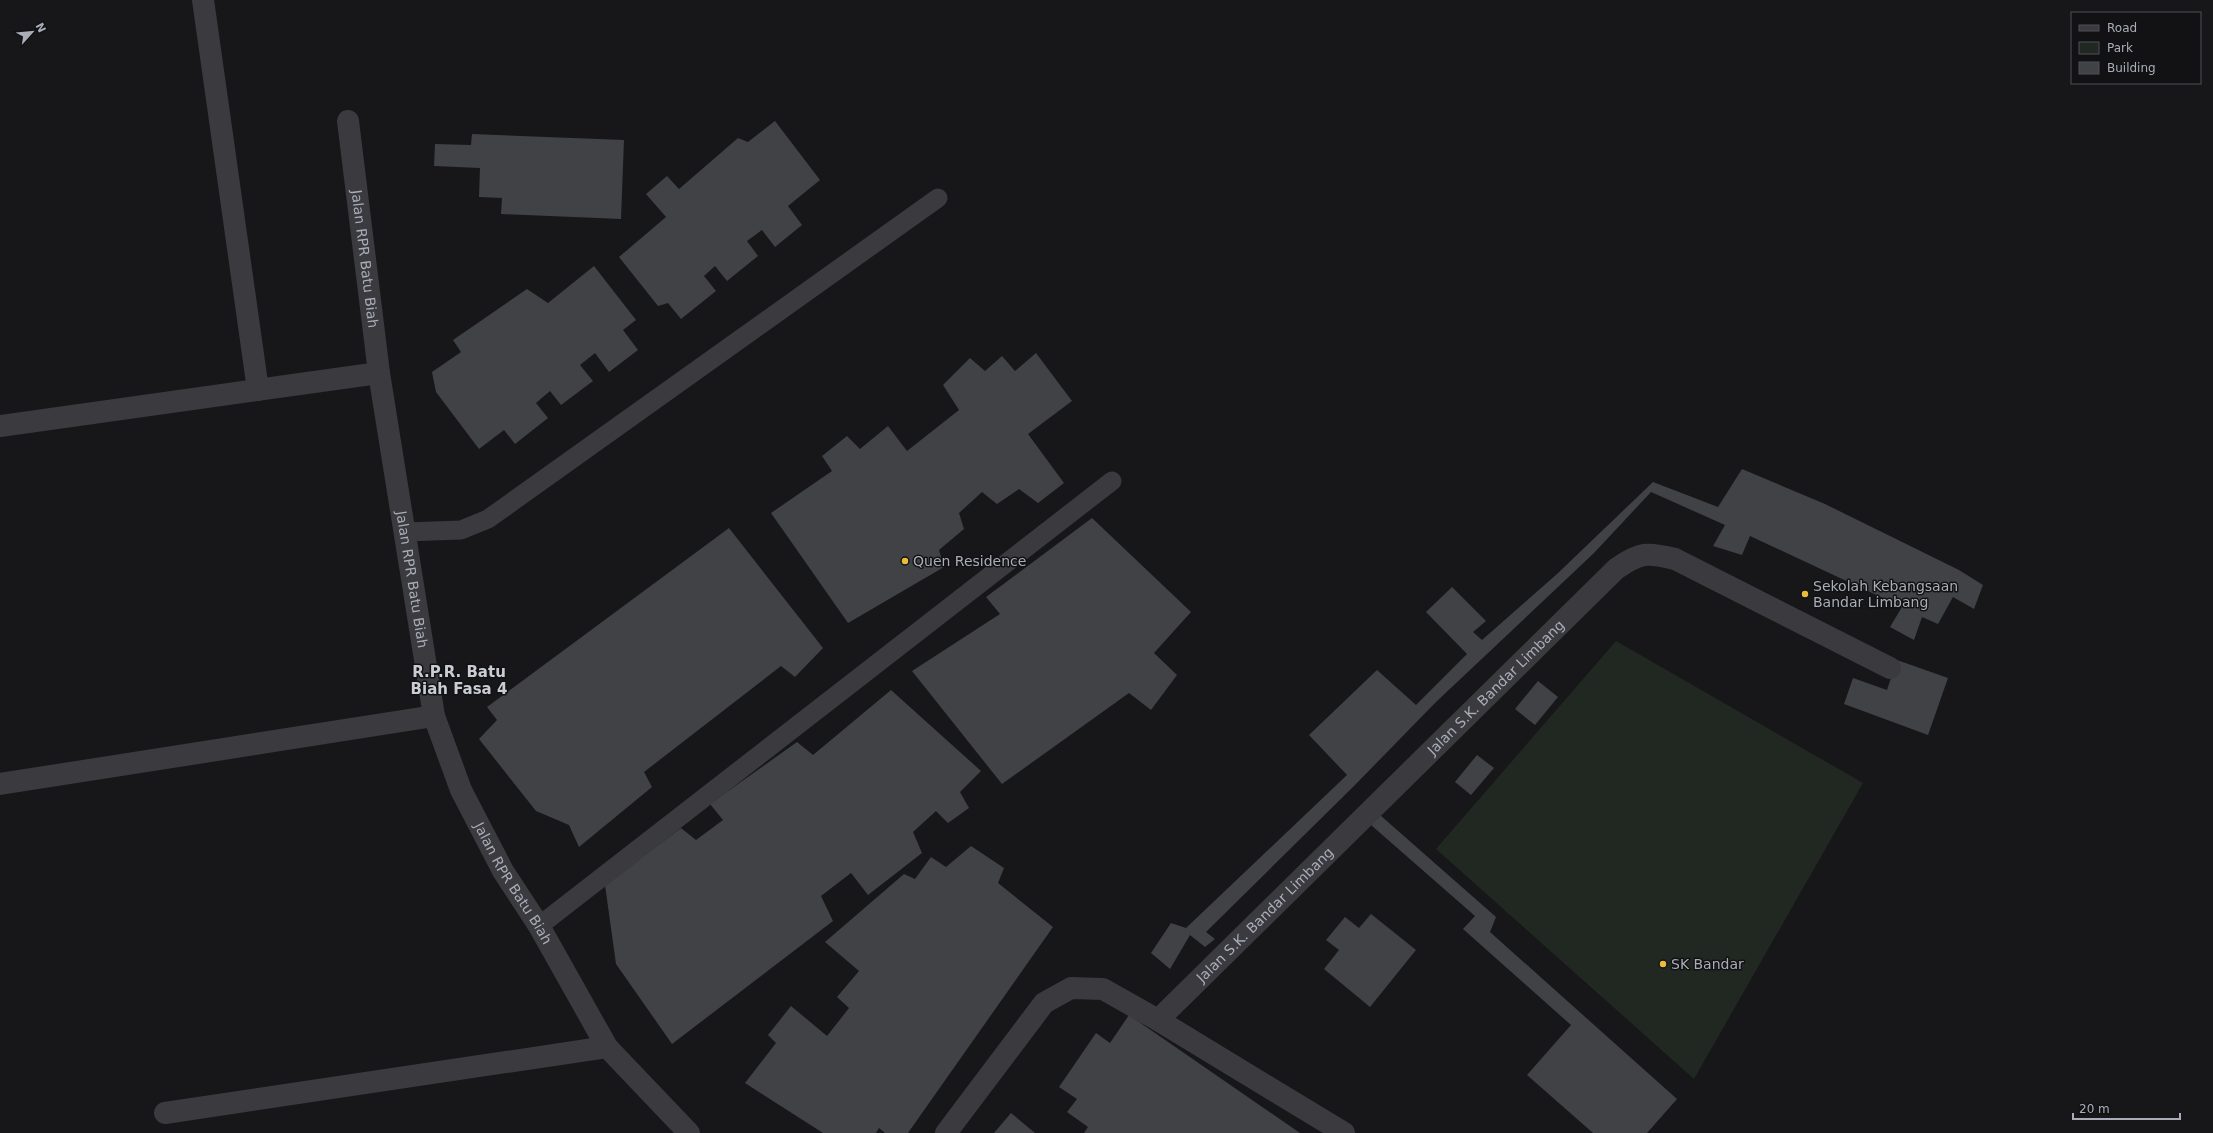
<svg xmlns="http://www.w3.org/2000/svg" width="2213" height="1133" viewBox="0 0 2213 1133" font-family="'DejaVu Sans',sans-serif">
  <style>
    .green { fill: #212822 }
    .building { fill: #414246 }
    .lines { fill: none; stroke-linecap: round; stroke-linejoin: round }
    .service { stroke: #3a3a3f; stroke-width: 19 }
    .minor { stroke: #3a3a3f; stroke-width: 22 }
    .poi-dot { fill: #eabd3d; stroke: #121214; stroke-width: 1.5 }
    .labels { text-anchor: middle; stroke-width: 3; stroke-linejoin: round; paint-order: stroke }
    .street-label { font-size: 14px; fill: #a9adb8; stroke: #121214 }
    .poi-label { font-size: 14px; fill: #a9adb8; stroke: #121214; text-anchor: start }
    .neighbourhood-label { font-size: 15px; font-weight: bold; fill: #caccd4; stroke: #121214 }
  </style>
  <rect width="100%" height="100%" fill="#171719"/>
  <path class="green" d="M1616,641L1863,783L1694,1079L1436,849Z"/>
  <g class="building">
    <path d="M775,121L820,180L788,206L802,225L775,247L762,230L747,241L758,256L727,281L715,266L704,276L716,291L681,319L668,303L658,306L619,257L666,217L646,194L667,176L679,189L738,138L748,142Z"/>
    <path d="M472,134L624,140L621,219L501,214L502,198L479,197L480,168L434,166L435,144L471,145Z"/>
    <path d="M594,266L636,320L623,330L638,350L609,372L595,353L580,365L593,381L561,405L550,391L536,403L548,418L515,444L504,430L479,449L436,392L432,372L461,352L453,340L527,289L548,303Z"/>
    <path d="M1036,353L1072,401L1028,434L1064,483L1038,503L1019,489L997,504L982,492L959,513L964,529L939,550L944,567L848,623L771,513L832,471L822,456L847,436L860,449L888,426L907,451L959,410L943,385L970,358L985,371L1002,356L1015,371Z"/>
    <path d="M1742,469L1825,504L1959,570L1983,585L1974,609L1953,597L1938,624L1922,617L1914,640L1890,627L1902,607L1750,536L1742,555L1713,546L1725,525L1651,492L1594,553L1436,702L1354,786L1206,932L1215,939L1205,947L1190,935L1170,969L1151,953L1171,923L1186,928L1347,775L1309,735L1377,670L1416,705L1467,654L1426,612L1452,587L1486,621L1473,632L1482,640L1557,574L1653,482L1718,507Z"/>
    <path d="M1092,518L1191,612L1154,653L1177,675L1151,710L1129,693L1002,784L912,671L1000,614L986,597Z"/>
    <path d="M729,528L823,648L795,677L781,666L644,772L652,787L579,847L569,825L536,811L479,739L497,720L487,707Z"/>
    <path d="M1897,660L1948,678L1928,735L1844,704L1853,678L1887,690Z"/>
    <path d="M1538,681L1558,697L1535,725L1515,709Z"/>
    <path d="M891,690L981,771L960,792L969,808L948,823L936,811L913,832L922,853L868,895L851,873L821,896L833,921L672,1044L616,964L605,885L681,828L696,840L723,820L710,804L797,742L813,755Z"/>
    <path d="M1477,755L1494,768L1471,795L1455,782Z"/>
    <path d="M1380,815L1496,917L1490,932L1677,1099L1647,1133H1593L1527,1075L1571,1025L1463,929L1475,916L1371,825Z"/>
    <path d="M971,846L1004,868L998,883L1053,927L908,1133H885L879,1128L876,1133H823L745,1083L776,1043L768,1035L791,1006L827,1036L849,1008L837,997L859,971L825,942L904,874L915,879L931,857L946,867Z"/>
    <path d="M1371,914L1416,950L1370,1007L1324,969L1339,950L1326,940L1345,917L1359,928Z"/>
    <path d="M1129,1015L1300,1133H1084L1088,1127L1067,1112L1077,1099L1059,1087L1096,1033L1110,1043Z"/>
    <path d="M1011,1113L1035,1133H994Z"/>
  </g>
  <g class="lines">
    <g class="service">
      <path d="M405,532L461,530L488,519L938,198"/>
      <path d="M539,926L1112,481"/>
    </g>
    <g class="minor">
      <path d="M203,0L258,390"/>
      <path id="s1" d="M348,121L379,373L434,716L461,790L503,871L539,926L607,1047L689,1133"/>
      <path d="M0,426L379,373"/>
      <path d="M0,784L434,716"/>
      <path id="s2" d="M1158,1020L1616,569C1640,552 1647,552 1675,559L1890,668"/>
      <path d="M165,1113L607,1047"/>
      <path d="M946,1133L1044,1003L1071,988L1103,989L1158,1020L1344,1133"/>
    </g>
  </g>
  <g class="poi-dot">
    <circle cx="905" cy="561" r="4"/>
    <circle cx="1805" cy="594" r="4"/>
    <circle cx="1663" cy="964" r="4"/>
  </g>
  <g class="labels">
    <g class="street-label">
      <text dy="5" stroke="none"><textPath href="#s1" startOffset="139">Jalan RPR Batu Biah</textPath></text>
      <text dy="5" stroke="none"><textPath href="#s1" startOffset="463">Jalan RPR Batu Biah</textPath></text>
      <text dy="5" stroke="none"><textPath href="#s2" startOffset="474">Jalan S.K. Bandar Limbang</textPath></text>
      <text dy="5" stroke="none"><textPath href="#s1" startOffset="787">Jalan RPR Batu Biah</textPath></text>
      <text dy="5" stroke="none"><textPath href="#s2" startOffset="150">Jalan S.K. Bandar Limbang</textPath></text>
    </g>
    <g class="poi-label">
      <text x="913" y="566">Quen Residence</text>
      <text x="1813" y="591">Sekolah Kebangsaan<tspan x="1813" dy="16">Bandar Limbang</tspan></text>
      <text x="1671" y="969">SK Bandar</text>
    </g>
    <g class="neighbourhood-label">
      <text x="459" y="677">R.P.R. Batu<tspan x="459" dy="17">Biah Fasa 4</tspan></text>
    </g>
  </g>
  <rect x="2071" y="12" width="130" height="72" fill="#121214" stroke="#4e5056"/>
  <rect x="2079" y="25" width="20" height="6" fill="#3a3a3f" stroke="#4e5056"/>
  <text x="2107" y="32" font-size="12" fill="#a9adb8">Road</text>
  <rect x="2079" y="42" width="20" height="12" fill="#212822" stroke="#4e5056"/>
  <text x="2107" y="52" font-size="12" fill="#a9adb8">Park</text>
  <rect x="2079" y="62" width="20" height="12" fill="#414246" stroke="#4e5056"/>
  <text x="2107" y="72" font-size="12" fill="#a9adb8">Building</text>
  <g transform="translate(32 32) rotate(63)" stroke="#121214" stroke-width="3" paint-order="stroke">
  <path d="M0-3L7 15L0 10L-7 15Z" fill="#a9adb8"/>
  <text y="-6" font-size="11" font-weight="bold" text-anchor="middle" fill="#a9adb8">N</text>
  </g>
  <path d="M2073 1113v6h107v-6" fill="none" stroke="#a9adb8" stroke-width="2"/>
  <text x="2079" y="1113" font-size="12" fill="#a9adb8" stroke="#121214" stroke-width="3" paint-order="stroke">20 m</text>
</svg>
